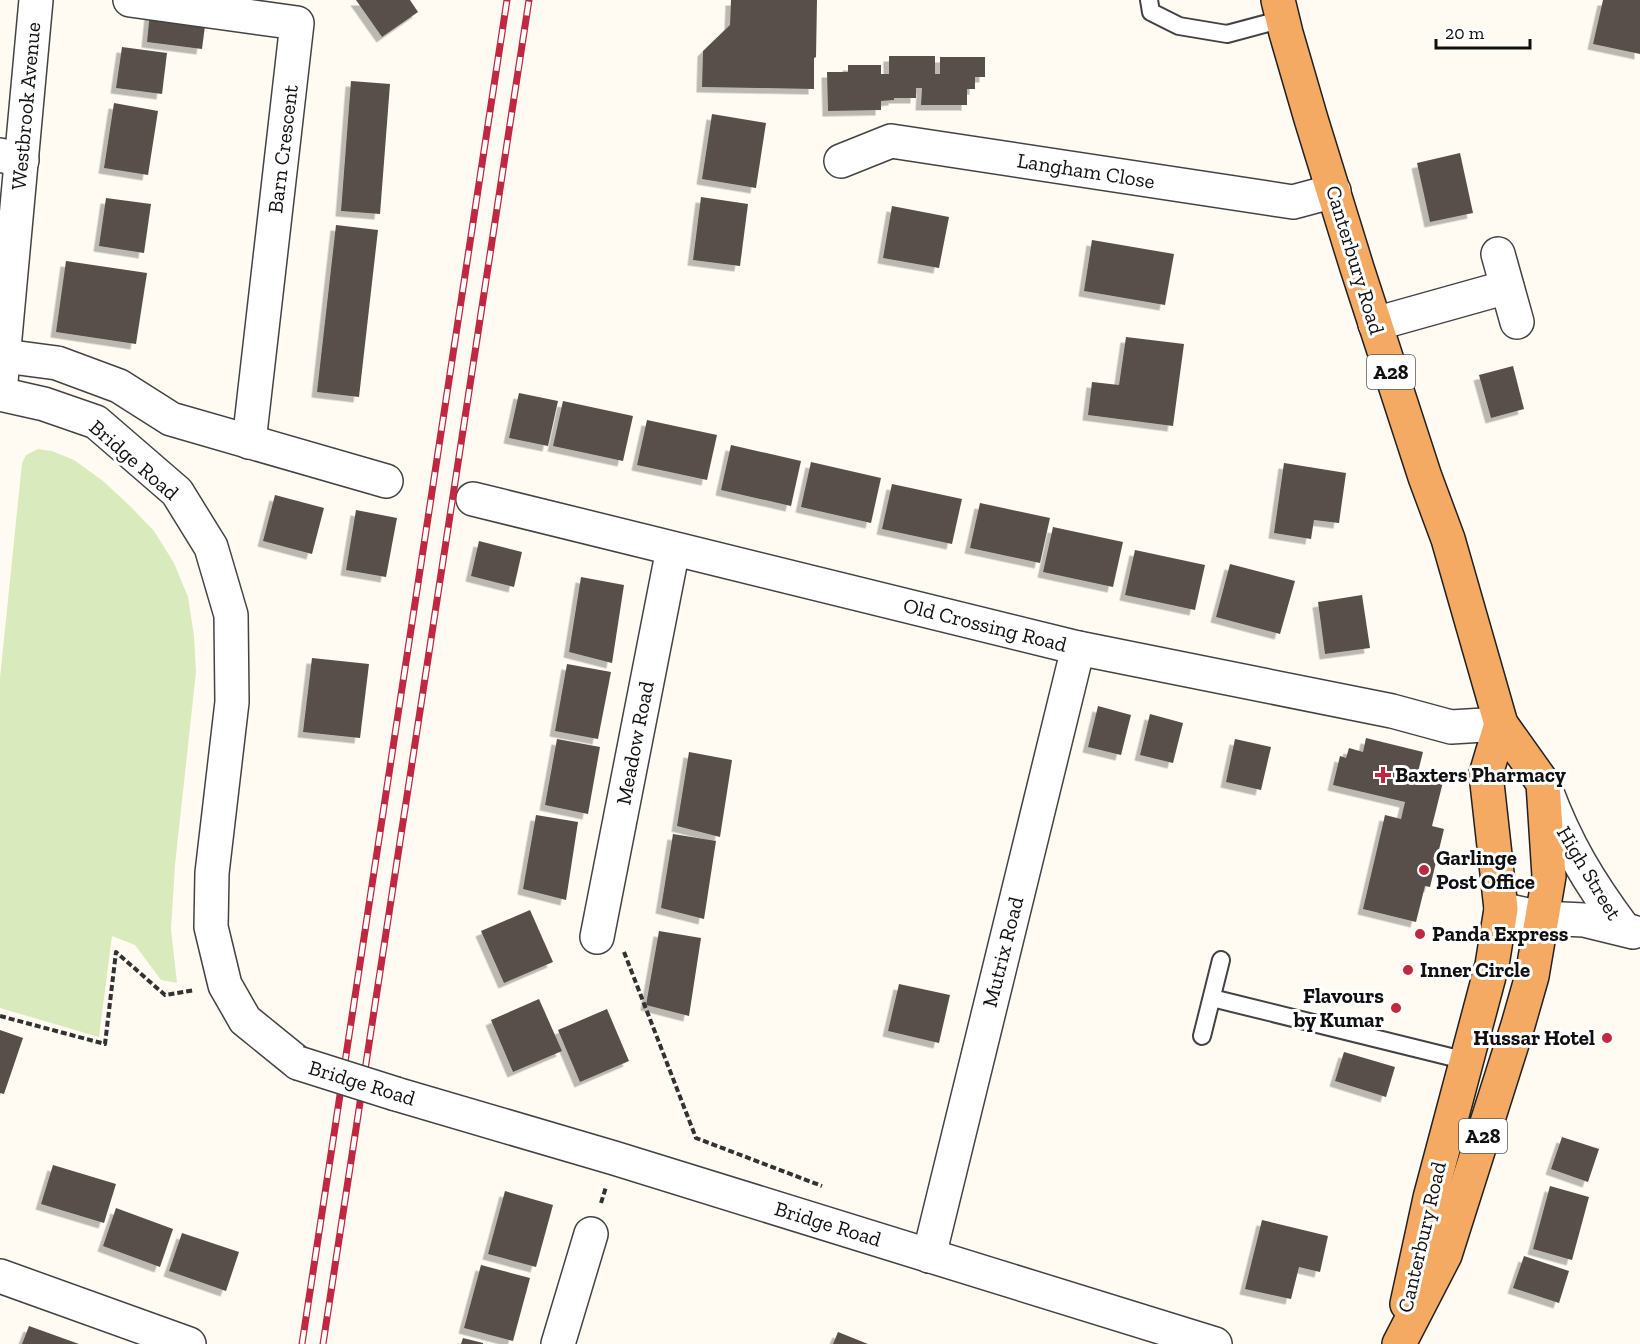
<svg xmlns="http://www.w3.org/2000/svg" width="1640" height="1344" viewBox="0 0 1640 1344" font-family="'Zilla Slab',serif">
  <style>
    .green { fill: #d9eabc }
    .building { fill: #584f4c; filter: url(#shadow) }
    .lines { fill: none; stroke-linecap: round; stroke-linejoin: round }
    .service-casing { stroke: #434343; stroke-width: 20 }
    .minor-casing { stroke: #434343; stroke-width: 36 }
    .tertiary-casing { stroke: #434343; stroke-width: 36 }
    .trunk-casing { stroke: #212121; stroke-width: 36 }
    .path { stroke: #323232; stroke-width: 4; stroke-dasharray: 6 3; stroke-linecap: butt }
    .service { stroke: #fff; stroke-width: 16 }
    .minor { stroke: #fff; stroke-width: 33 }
    .tertiary { stroke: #fff; stroke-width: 33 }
    .trunk { stroke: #f5aa63; stroke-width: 33 }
    .rail-casing { stroke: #c02740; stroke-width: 7 }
    .rail { stroke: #fff; stroke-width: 4.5; stroke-dasharray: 14; stroke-linecap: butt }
    .minor-bridge-casing { stroke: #434343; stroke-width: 36; stroke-linecap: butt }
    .minor-bridge { stroke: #fff; stroke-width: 33 }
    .poi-dot { fill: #c02740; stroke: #fff; stroke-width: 2 }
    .labels { text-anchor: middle; stroke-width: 6; stroke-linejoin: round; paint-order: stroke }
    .shield { fill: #fff; stroke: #585858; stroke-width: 1.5 }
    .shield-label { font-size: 20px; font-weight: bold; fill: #101010 }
    .street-label { font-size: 21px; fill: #101010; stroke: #fff }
    .poi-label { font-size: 21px; font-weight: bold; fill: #101010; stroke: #fff; text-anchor: start }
  </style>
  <defs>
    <filter id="shadow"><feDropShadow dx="-5.5" dy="5.5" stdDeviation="0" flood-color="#0004"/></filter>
  </defs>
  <rect width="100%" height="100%" fill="#fffbf3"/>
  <path class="green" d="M38,449L52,451L74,460L103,481L131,507L154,531L174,563L188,597L194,636L196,672L175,865L171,929L177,983L161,980L135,945L112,936L99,1037L0,1008V678L22,463L26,455Z"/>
  <g class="building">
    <path d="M356,0H410L418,12L382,37Z"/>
    <path d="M731,0H817L816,57L814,58V89L702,87L703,51L730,25Z"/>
    <path d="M1603,0H1640V54L1593,44Z"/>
    <path d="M150,12L206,18L202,49L147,42Z"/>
    <path d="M122,47L167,53L162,94L116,88Z"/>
    <path d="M889,56H935V74H940V57H985V77H975V89H967V105H921L922,88H916V98H894V100L881,101V110L828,111L827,72H848V65H881V74H889Z"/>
    <path d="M351,81L390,84L380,214L341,211Z"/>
    <path d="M114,103L158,111L148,175L104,168Z"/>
    <path d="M712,114L766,123L756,188L702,179Z"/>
    <path d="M1460,153L1473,213L1430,222L1417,163Z"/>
    <path d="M701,197L748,204L740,266L693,260Z"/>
    <path d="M106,198L151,204L144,253L99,246Z"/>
    <path d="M892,206L949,217L939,268L883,258Z"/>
    <path d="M336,225L378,230L359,397L317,392Z"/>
    <path d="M1092,240L1174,254L1165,305L1084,291Z"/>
    <path d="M66,261L147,273L136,344L56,332Z"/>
    <path d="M1126,337L1184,344L1173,426L1088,415L1092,382L1119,385Z"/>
    <path d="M1513,366L1524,409L1491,418L1479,375Z"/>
    <path d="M519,393L558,401L548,446L509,438Z"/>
    <path d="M563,401L633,416L623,461L553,446Z"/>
    <path d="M647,420L717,435L707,480L637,465Z"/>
    <path d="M731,445L801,461L791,506L721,490Z"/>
    <path d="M811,462L881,478L871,523L801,507Z"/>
    <path d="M1284,463L1346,473L1339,523L1314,520L1311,539L1274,533Z"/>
    <path d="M892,484L962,499L952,544L882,529Z"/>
    <path d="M275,495L324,508L312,554L263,541Z"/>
    <path d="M980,503L1050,518L1040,563L970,548Z"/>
    <path d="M356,510L397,518L386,577L346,570Z"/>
    <path d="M1053,527L1123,542L1113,587L1043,572Z"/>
    <path d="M479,541L522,552L514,587L471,576Z"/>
    <path d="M1135,550L1205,565L1195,610L1125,595Z"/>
    <path d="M1230,564L1295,581L1280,634L1216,617Z"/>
    <path d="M581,577L624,585L612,663L569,652Z"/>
    <path d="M1362,595L1370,648L1325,654L1318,602Z"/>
    <path d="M312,658L369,664L360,738L303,732Z"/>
    <path d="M567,664L611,672L598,739L555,731Z"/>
    <path d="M1098,706L1131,715L1121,755L1088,747Z"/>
    <path d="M1150,714L1183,723L1173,763L1140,755Z"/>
    <path d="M1366,738L1423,752L1418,772L1444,778L1432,826L1444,829L1430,887L1425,886L1416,922L1363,909L1385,815L1401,819L1405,802L1333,785L1340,756L1346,758L1349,748L1363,752Z"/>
    <path d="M557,739L600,747L588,814L545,805Z"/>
    <path d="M1235,739L1271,747L1261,790L1226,782Z"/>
    <path d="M689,752L732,760L720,837L677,826Z"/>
    <path d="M536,815L578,822L566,900L523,889Z"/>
    <path d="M673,834L716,841L704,919L661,908Z"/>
    <path d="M530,910L553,962L504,983L481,931Z"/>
    <path d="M659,931L701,938L689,1016L646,1005Z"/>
    <path d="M899,984L950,995L939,1043L888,1031Z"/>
    <path d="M539,999L562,1051L513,1072L491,1020Z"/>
    <path d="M607,1009L629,1061L580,1082L558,1030Z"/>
    <path d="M0,1030L23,1038L4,1094L0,1093Z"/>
    <path d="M1344,1052L1395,1067L1386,1097L1335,1081Z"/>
    <path d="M1562,1137L1599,1149L1588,1182L1551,1169Z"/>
    <path d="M53,1165L116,1184L104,1223L41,1204Z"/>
    <path d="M1550,1186L1589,1197L1572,1260L1533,1249Z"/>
    <path d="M505,1191L553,1205L536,1267L488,1254Z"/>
    <path d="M116,1208L173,1229L160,1267L103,1246Z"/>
    <path d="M1262,1220L1328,1236L1320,1272L1299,1267L1291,1299L1245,1289Z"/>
    <path d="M182,1233L239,1252L226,1291L169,1271Z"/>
    <path d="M1524,1256L1569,1271L1559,1303L1513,1288Z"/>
    <path d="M481,1265L530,1278L513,1341L464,1328Z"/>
    <path d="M29,1326L79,1344H22Z"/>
    <path d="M838,1332L868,1344H833Z"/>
    <path d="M463,1338L483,1343V1344H461Z"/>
  </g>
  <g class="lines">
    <defs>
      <g id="service">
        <path d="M1149,0L1151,12L1179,26L1227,34L1283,19"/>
        <path d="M1212,998L1467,1061"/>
        <path d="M1202,1036L1221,960"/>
      </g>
      <g id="minor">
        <path d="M130,0L297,23L249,442"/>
        <path d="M0,155L22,160"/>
        <path d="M841,161L891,141L1293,202L1334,191"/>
        <path d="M1498,254L1517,322"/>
        <path d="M1375,324L1507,287"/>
        <path d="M4,356L57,363L119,386L171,419L386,481"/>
        <path d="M0,394L44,404L96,422L177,492L211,547L231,615L232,702L212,873L211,927L225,985L245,1020L298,1063"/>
        <path d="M473,499L1078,648L1392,711L1451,727L1501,724"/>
        <path d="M1546,790C1566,844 1589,882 1624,929"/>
        <path d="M1501,909L1541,918L1584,920L1633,932"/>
        <path d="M597,937L673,549"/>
        <path d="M396,1094L614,1158L1215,1344"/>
        <path d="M929,1256L1078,648"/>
        <path d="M0,1276L189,1344"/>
        <path d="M558,1344L591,1234"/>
      </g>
      <path id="tertiary" d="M0,392L36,0"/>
      <g id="trunk">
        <path d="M1278,0L1286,33L1311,119L1357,268L1425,477L1448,539L1501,724L1543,783L1549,876L1532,976L1518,1025L1445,1255L1399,1344"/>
        <path d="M1407,1304L1430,1198L1492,965L1501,909L1486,774L1501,724"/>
      </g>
    </defs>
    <use href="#service" class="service-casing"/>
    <use href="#minor" class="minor-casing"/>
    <use href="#tertiary" class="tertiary-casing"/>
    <use href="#trunk" class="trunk-casing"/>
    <g class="path">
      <path d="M624,952L696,1138L822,1186"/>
      <path d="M0,1016L105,1044L116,952L165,995L195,990"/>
      <path d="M601,1203L606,1187"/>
    </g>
    <use href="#service" class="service"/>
    <use href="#minor" class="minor"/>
    <use href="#tertiary" class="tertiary"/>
    <use href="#trunk" class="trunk"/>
    <defs>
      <g id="rail">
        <path d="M302,1344L507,0"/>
        <path d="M323,1344L529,0"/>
      </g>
    </defs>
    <use href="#rail" class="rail-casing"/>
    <use href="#rail" class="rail"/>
    <defs>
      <path id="minor-bridge" d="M298,1063L396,1094"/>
    </defs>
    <use href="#minor-bridge" class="minor-bridge-casing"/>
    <use href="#minor-bridge" class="minor-bridge"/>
  </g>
  <g class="poi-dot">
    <path d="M1380 766h6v6h6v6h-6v6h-6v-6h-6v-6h6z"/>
    <circle cx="1424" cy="870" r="6"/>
    <circle cx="1420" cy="934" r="6"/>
    <circle cx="1408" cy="970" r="6"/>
    <circle cx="1396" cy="1008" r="6"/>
    <circle cx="1607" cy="1038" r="6"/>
  </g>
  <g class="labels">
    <g class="shield">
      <rect x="1367" y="355" width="48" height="34" rx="4.5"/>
      <rect x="1459" y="1119" width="48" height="34" rx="4.5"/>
    </g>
    <g class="shield-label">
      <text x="1391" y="379">A28</text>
      <text x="1483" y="1143">A28</text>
    </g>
    <g class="street-label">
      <text transform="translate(26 106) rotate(-85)" y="7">Westbrook Avenue</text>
      <text transform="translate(283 149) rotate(-83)" y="7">Barn Crescent</text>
      <text transform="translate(1086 171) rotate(9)" y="7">Langham Close</text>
      <text transform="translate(1355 260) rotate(73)" y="7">Canterbury Road</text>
      <text transform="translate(134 460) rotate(41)" y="7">Bridge Road</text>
      <text transform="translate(985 625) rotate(14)" y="7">Old Crossing Road</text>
      <text transform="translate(635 743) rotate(-79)" y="7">Meadow Road</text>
      <text transform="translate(1589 873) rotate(59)" y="7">High Street</text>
      <text transform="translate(1003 952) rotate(-76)" y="7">Mutrix Road</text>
      <text transform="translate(362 1083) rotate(17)" y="7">Bridge Road</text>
      <text transform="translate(828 1224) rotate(17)" y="7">Bridge Road</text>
      <text transform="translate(1422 1237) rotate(-77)" y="7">Canterbury Road</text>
    </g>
    <g class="poi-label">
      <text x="1395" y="782">Baxters Pharmacy</text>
      <text x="1436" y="865">Garlinge<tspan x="1436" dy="24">Post Office</tspan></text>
      <text x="1432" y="941">Panda Express</text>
      <text x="1420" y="977">Inner Circle</text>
      <text x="1384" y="1003" text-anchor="end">Flavours<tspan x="1384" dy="24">by Kumar</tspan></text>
      <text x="1595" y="1045" text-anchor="end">Hussar Hotel</text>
    </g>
  </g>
  <path d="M1436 39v9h94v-9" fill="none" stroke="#101010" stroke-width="3"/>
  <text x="1445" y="39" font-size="18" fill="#101010" stroke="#ffffff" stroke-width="4.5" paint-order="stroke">20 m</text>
</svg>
